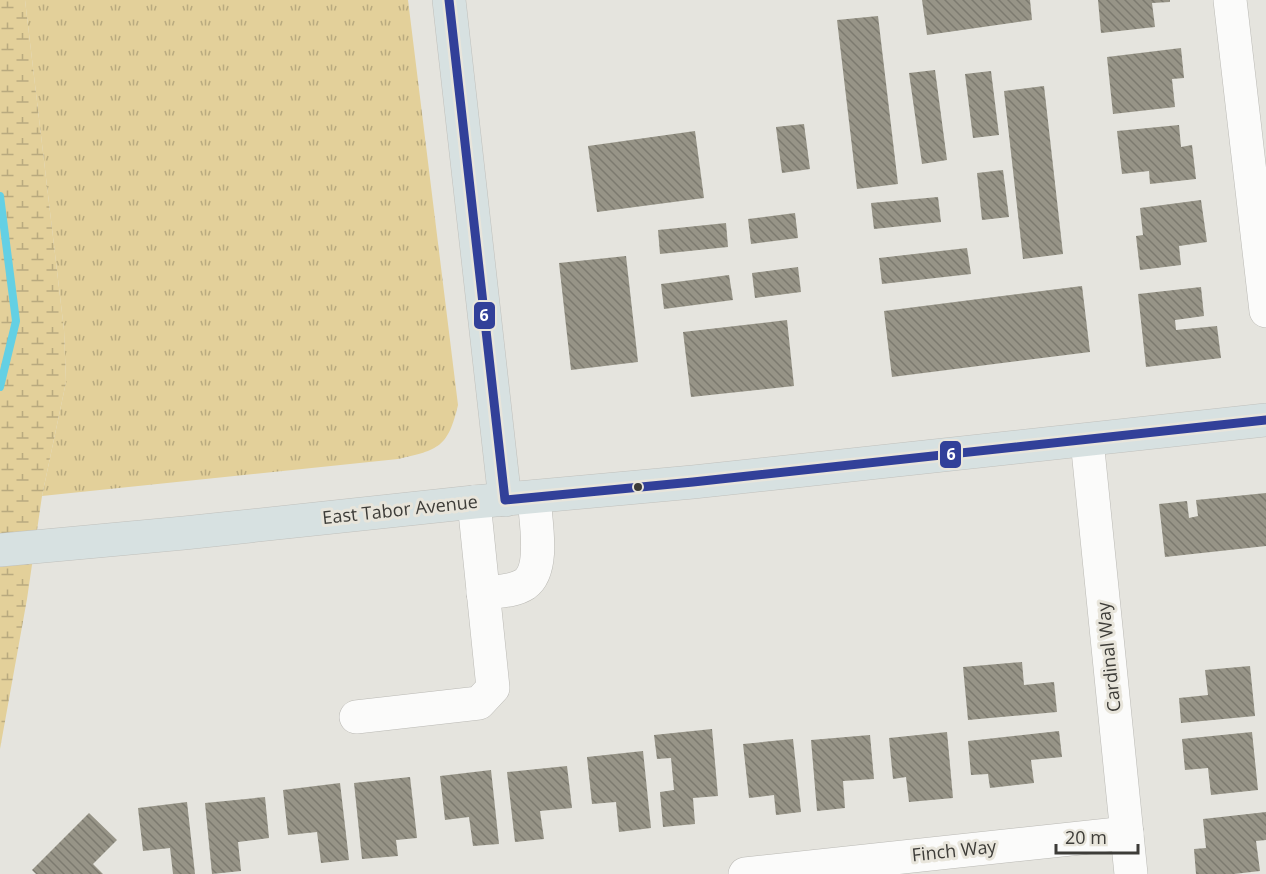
<svg xmlns="http://www.w3.org/2000/svg" width="1266" height="874" viewBox="0 0 1266 874" font-family="'Open Sans',sans-serif">
  <style>
    .grass { fill: url(#grass-tufts) }
    .wetland { fill: url(#wetland-marsh) }
    .lines { fill: none; stroke-linecap: round; stroke-linejoin: round }
    .stream { stroke: #64d0e4; stroke-width: 8 }
    .building { fill: url(#building-back-hatch) }
    .minor-casing { stroke: #bab9b4; stroke-width: 34 }
    .major-casing { stroke: #c0c0bc; stroke-width: 34 }
    .minor { stroke: #fbfbfa; stroke-width: 33 }
    .major { stroke: #d7e1e1; stroke-width: 33 }
    .bus-1-casing { stroke: #e8e5db; stroke-width: 14 }
    .bus-1 { stroke: #324099; stroke-width: 9 }
    .bus-dot { fill: #3d3c38; stroke: #e8e5db; stroke-width: 2 }
    .labels { text-anchor: middle; stroke-width: 6; stroke-linejoin: round; paint-order: stroke }
    .street-label { font-size: 18px; fill: #3d3c38; stroke: #e8e5db }
    .line-badge { stroke: #e8e5db; stroke-width: 2 }
    .badge-label { font-size: 16px; text-anchor: middle; font-weight: bold; fill: #fff }
  </style>
  <defs>
    <pattern id="grass-tufts" width="24" height="20" patternUnits="userSpaceOnUse" patternTransform="scale(1.5)"><rect width="24" height="20" fill="#e3d09a"/><path d="M3 7l-1-3M5 7V3M7 7l1-3M15 17l-1-3M17 17v-4M19 17l1-3" fill="none" stroke="#b9aa7f"/></pattern>
    <pattern id="wetland-marsh" width="20" height="14" patternUnits="userSpaceOnUse" patternTransform="scale(1.5)"><rect width="20" height="14" fill="#e3d09a"/><path d="M1 5h8M5 5V1M11 12h8M15 12V8" fill="none" stroke="#b9aa7f"/></pattern>
    <pattern id="building-back-hatch" width="6" height="6" patternUnits="userSpaceOnUse" patternTransform="scale(1.5)"><rect width="6" height="6" fill="#979487"/><path d="M-1 5l2 2M0 0l6 6M5-1l2 2" fill="none" stroke="#7c7a6f"/></pattern>
  </defs>
  <rect width="100%" height="100%" fill="#e5e4de"/>
  <path class="grass" d="M25,0H408L458,405C448,447 439,450 398,459L42,496L66,382L64,330Z"/>
  <path class="wetland" d="M0,0H25L64,330L66,382L42,496L27,599L0,749Z"/>
  <g class="lines">
    <path class="stream" d="M0,196L16,321L0,387"/>
  </g>
  <g class="building">
    <path d="M922,0H1030L1032,20L927,35Z"/>
    <path d="M1098,0H1170V2L1152,3L1155,27L1101,33Z"/>
    <path d="M878,16L898,184L857,189L837,20Z"/>
    <path d="M1181,48L1184,78L1172,79L1175,107L1113,114L1107,57Z"/>
    <path d="M935,70L947,160L922,164L909,73Z"/>
    <path d="M991,71L999,135L973,138L965,74Z"/>
    <path d="M1044,86L1063,254L1023,259L1004,91Z"/>
    <path d="M804,124L810,169L782,173L776,127Z"/>
    <path d="M1179,125L1181,147L1192,145L1196,179L1150,184L1149,171L1122,174L1117,131Z"/>
    <path d="M695,131L704,198L597,212L588,146Z"/>
    <path d="M1003,170L1009,217L982,220L977,173Z"/>
    <path d="M938,197L941,222L874,229L871,203Z"/>
    <path d="M1201,200L1207,242L1179,246L1181,265L1140,270L1136,236L1143,235L1140,208Z"/>
    <path d="M795,213L798,238L751,244L748,219Z"/>
    <path d="M726,223L728,247L660,254L658,230Z"/>
    <path d="M967,248L971,274L882,284L879,258Z"/>
    <path d="M626,256L638,362L571,370L559,263Z"/>
    <path d="M798,267L801,292L755,298L752,273Z"/>
    <path d="M729,275L733,300L664,309L661,284Z"/>
    <path d="M1082,286L1090,352L892,377L884,311Z"/>
    <path d="M1201,287L1204,316L1175,320L1176,330L1217,326L1221,358L1146,367L1138,294Z"/>
    <path d="M787,320L794,386L691,397L683,332Z"/>
    <path d="M1266,493V546L1165,557L1159,504L1187,501L1189,518L1198,516L1196,500Z"/>
    <path d="M1022,662L1024,685L1054,682L1057,712L968,720L963,667Z"/>
    <path d="M1250,666L1255,716L1181,723L1179,698L1208,695L1205,670Z"/>
    <path d="M712,729L718,796L693,798L695,824L663,827L660,792L674,790L671,758L657,759L654,735Z"/>
    <path d="M1059,731L1062,757L1031,760L1034,783L990,788L988,774L971,775L968,741Z"/>
    <path d="M947,732L953,798L909,802L906,777L893,779L889,738Z"/>
    <path d="M1252,732L1258,790L1211,795L1208,768L1185,770L1182,739Z"/>
    <path d="M870,735L874,779L843,781L845,808L817,811L811,740Z"/>
    <path d="M793,739L801,812L776,815L774,795L749,798L743,744Z"/>
    <path d="M643,751L651,828L619,832L616,802L592,804L587,757Z"/>
    <path d="M567,766L572,808L540,811L544,839L515,842L507,772Z"/>
    <path d="M491,770L499,844L473,846L469,817L445,820L440,776Z"/>
    <path d="M410,777L417,838L396,840L398,856L362,859L354,783Z"/>
    <path d="M340,783L349,860L321,863L317,832L288,835L283,790Z"/>
    <path d="M265,797L269,838L238,842L241,871L212,874L205,803Z"/>
    <path d="M187,802L195,874H173L170,848L143,851L138,808Z"/>
    <path d="M1266,812V840L1256,841L1260,871L1234,874H1196L1194,849L1206,848L1203,819Z"/>
    <path d="M89,813L117,840L93,864L103,874H36L32,870Z"/>
  </g>
  <g class="lines">
    <defs>
      <g id="minor">
        <path d="M1230,0L1266,311"/>
        <path d="M1087,440L1131,874"/>
        <path d="M483,593C496,591 513,592 525,584C546,569 535,519 534,497"/>
        <path d="M356,717L479,703L493,688L474,502"/>
        <path d="M745,874L1127,833"/>
      </g>
      <g id="major">
        <path d="M449,0L505,500"/>
        <path d="M0,550L184,533L474,502L693,482L1266,420"/>
      </g>
    </defs>
    <use href="#minor" class="minor-casing"/>
    <use href="#major" class="major-casing"/>
    <use href="#minor" class="minor"/>
    <use href="#major" class="major"/>
    <defs>
      <path id="bus-1" d="M449,0L505,500L693,482L1266,420"/>
    </defs>
    <use href="#bus-1" class="bus-1-casing"/>
    <use href="#bus-1" class="bus-1"/>
  </g>
  <circle class="bus-dot" cx="638" cy="487" r="5"/>
  <g class="labels">
    <g class="street-label">
      <text transform="translate(400 510) rotate(-6)" y="6">East Tabor Avenue</text>
      <text transform="translate(1109 657) rotate(-96)" y="6">Cardinal Way</text>
      <text transform="translate(954 851) rotate(-6)" y="6">Finch Way</text>
    </g>
  </g>
  <g class="line-badge">
    <rect x="473" y="301" width="23" height="29" rx="6" fill="#324099"/>
    <rect x="939" y="440" width="23" height="29" rx="6" fill="#324099"/>
  </g>
  <g class="badge-label">
    <text x="484" y="321">6</text>
    <text x="951" y="460">6</text>
  </g>
  <path d="M1056 844v9h82v-9" fill="none" stroke="#3d3c38" stroke-width="3"/>
  <text x="1065" y="844" font-size="18" fill="#3d3c38" stroke="#e8e5db" stroke-width="4.5" paint-order="stroke">20 m</text>
</svg>
